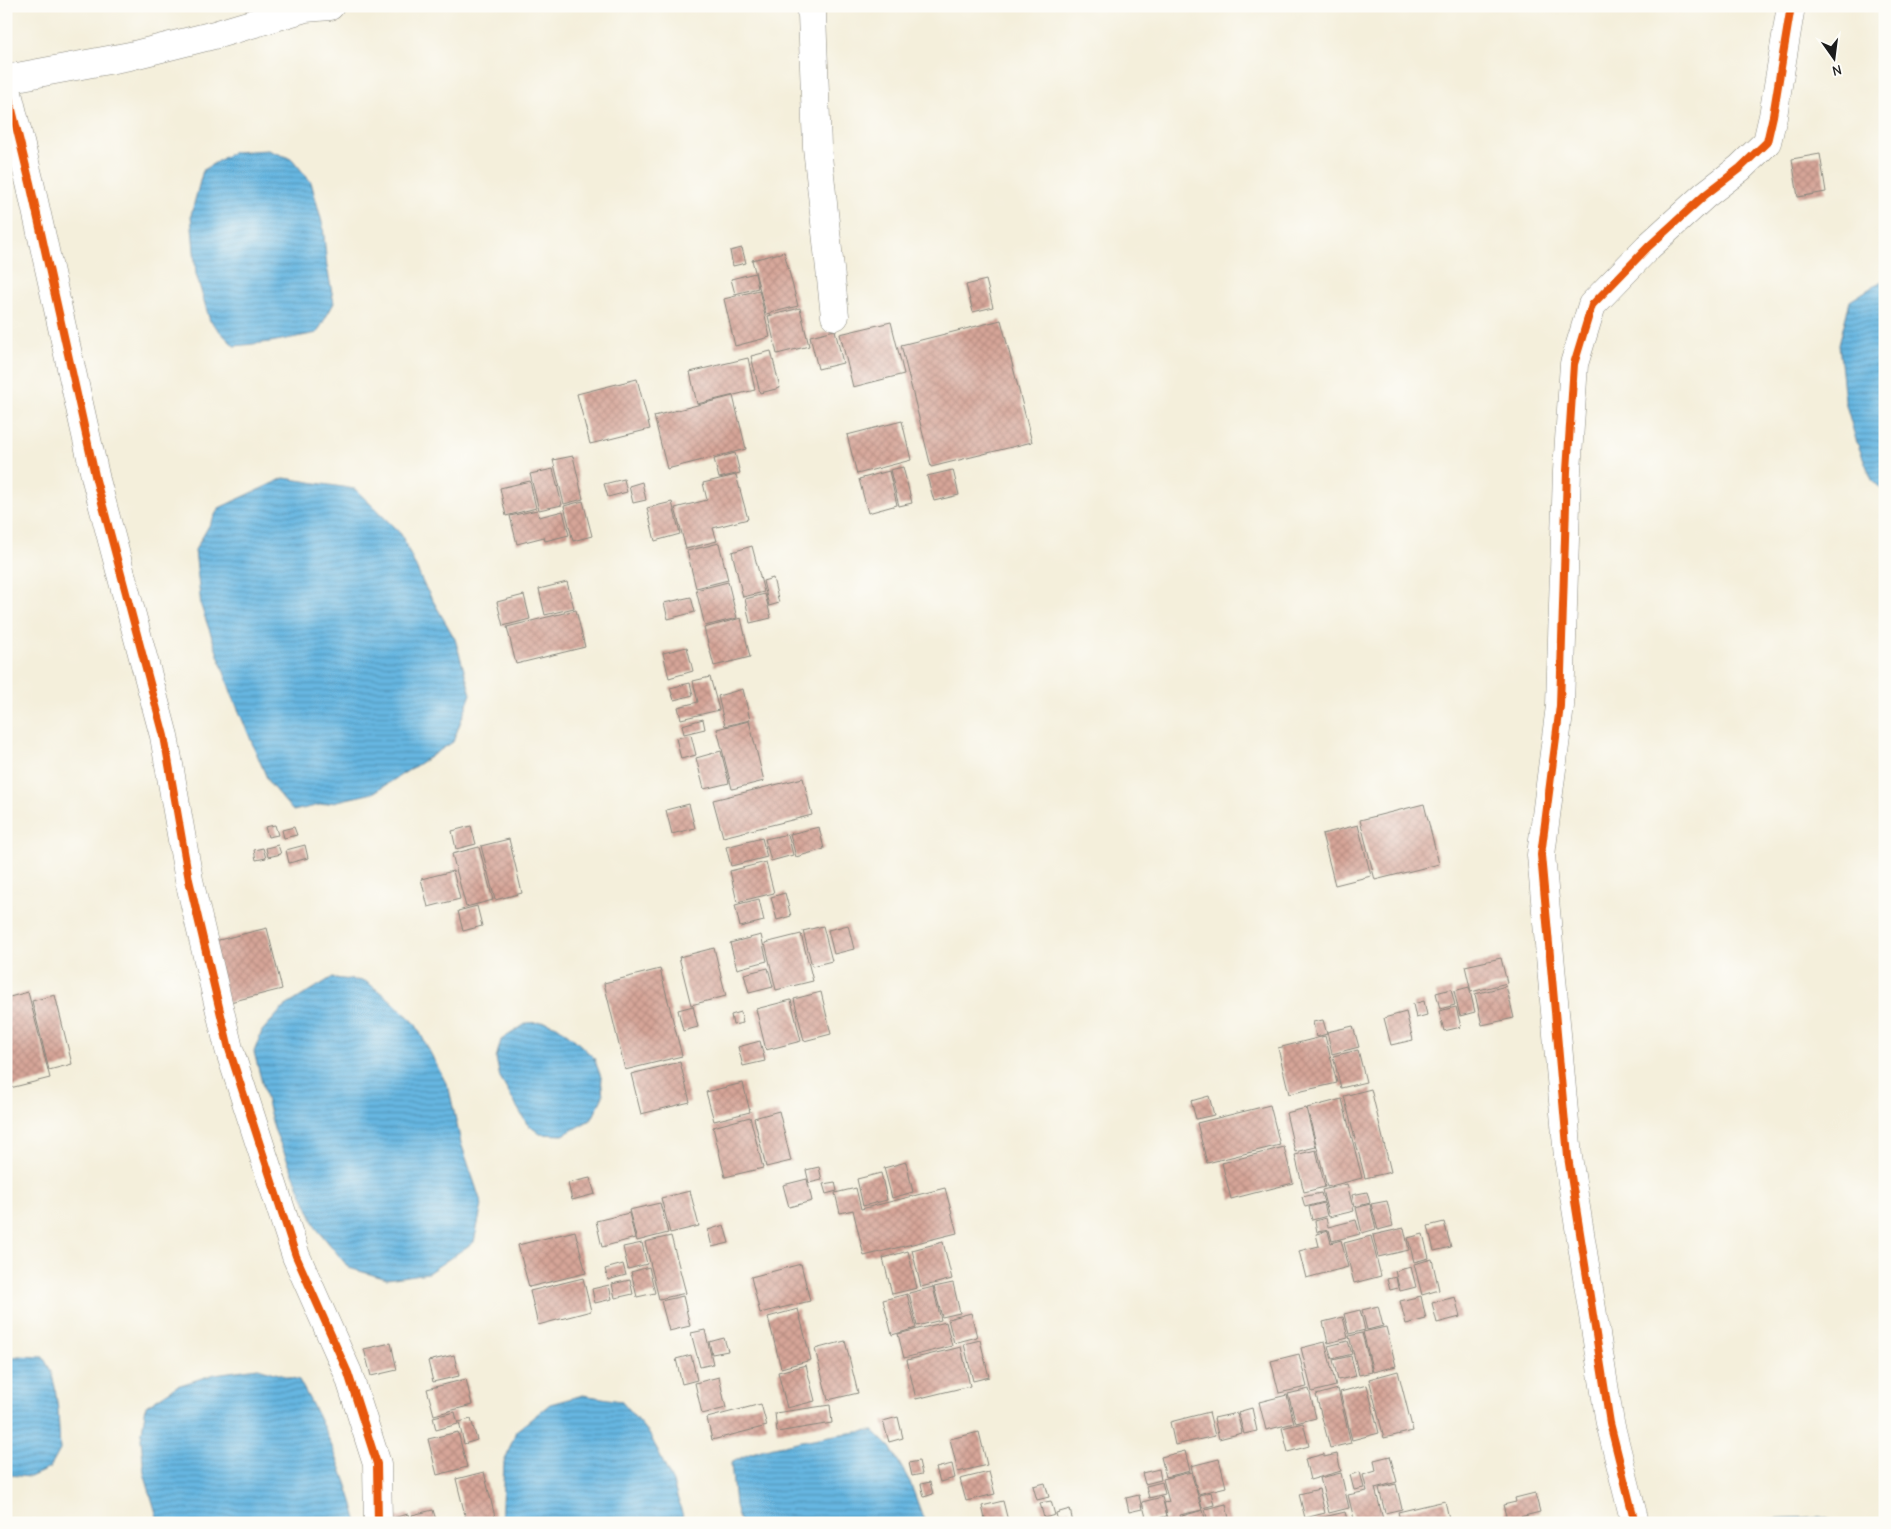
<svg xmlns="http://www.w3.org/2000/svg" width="1891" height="1529" viewBox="0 0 1891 1529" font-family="'Comic Neue',sans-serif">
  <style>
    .water { fill: url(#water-rules); stroke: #41697e }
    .building { fill: url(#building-cross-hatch) }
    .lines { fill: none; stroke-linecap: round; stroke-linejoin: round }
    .minor-casing { stroke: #88867c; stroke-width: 29 }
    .minor { stroke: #fff; stroke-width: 28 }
    .cycleway-casing { stroke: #fdfcf7; stroke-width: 11 }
    .cycleway { stroke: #e8590c; stroke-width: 8 }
  </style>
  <defs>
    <pattern id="water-rules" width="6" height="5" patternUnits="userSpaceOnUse" patternTransform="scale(1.25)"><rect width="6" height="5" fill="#66b6e1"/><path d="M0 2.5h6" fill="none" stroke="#5393b6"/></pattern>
    <pattern id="building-cross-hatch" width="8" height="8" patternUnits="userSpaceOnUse" patternTransform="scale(1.25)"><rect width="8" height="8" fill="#d6a598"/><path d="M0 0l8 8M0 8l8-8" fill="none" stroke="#b78d82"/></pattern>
  </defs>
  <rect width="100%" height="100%" fill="#fdfcf7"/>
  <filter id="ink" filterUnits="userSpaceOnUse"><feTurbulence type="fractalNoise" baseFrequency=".02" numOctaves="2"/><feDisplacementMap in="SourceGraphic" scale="10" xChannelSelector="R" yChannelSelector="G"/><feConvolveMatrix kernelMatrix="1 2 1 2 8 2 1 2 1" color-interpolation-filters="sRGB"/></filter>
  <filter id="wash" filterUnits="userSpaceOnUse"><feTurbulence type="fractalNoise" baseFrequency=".0096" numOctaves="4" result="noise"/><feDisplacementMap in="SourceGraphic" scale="20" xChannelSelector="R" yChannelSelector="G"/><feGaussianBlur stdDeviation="1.12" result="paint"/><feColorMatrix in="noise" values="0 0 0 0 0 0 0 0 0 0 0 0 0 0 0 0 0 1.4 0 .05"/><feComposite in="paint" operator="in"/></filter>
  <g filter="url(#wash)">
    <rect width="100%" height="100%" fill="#f4efdb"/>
    <g class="water">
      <path d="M268,150L292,159L311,182L323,226L327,267L334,303L317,333L271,342L234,346L210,321L196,274L191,215L203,170L233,152Z"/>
      <path d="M1885,281V493L1872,480L1856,440L1845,401L1839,344L1850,301L1880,282Z"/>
      <path d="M284,478L355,489L401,534L424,585L455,639L471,694L453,742L373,793L293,811L269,783L232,695L201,606L195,550L219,508Z"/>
      <path d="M331,978L365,981L387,997L415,1023L449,1089L461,1143L482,1205L474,1242L428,1273L387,1279L349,1268L317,1229L274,1129L254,1052L262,1031L284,1007Z"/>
      <path d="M545,1022L557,1026L574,1039L594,1058L601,1077L603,1096L592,1119L563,1135L540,1134L527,1124L500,1078L496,1058L501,1040L527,1023Z"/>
      <path d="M18,1356L43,1357L51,1371L55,1387L58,1410L60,1450L50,1468L30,1477L10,1475L6,1470V1360Z"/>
      <path d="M258,1368L299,1380C325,1427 345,1471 358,1523H159L144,1473L141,1438L146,1406L177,1386L215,1374Z"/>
      <path d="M583,1395L621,1401L650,1435L673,1483L685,1523H501L504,1463L516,1431L550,1404Z"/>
      <path d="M874,1431L890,1447L910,1482L925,1523H740L735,1505L731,1463C755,1449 771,1448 797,1442C824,1437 847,1432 874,1431Z"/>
      <path d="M1820,1517L1842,1523H1755L1761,1519Z"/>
    </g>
    <g id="blocks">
      <g class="building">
        <path d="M1820,154L1826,192L1798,197L1792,159Z"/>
        <path d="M742,248L746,263L733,266L730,251Z"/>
        <path d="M784,252L798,306L766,314L752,260Z"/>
        <path d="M755,273L758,288L735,294L731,279Z"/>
        <path d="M986,280L993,307L973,312L966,285Z"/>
        <path d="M759,290L770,337L735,346L724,299Z"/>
        <path d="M800,308L809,346L777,354L768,316Z"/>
        <path d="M1001,320L1032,442L931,467L901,345Z"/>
        <path d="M891,322L904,374L853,387L840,334Z"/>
        <path d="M835,330L843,363L818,369L810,336Z"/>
        <path d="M771,351L780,388L760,393L751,356Z"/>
        <path d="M748,358L755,390L697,404L690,372Z"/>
        <path d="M637,379L650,429L590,444L577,394Z"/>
        <path d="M733,396L746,449L667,469L654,416Z"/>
        <path d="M902,421L911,460L857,474L847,435Z"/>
        <path d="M735,453L740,473L719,478L714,459Z"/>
        <path d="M573,456L583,499L564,504L553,460Z"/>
        <path d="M903,467L912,503L899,506L890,470Z"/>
        <path d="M553,469L562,505L539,510L530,474Z"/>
        <path d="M953,470L959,495L934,501L927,476Z"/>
        <path d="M889,471L897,505L868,513L859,479Z"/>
        <path d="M736,475L748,519L713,528L717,541L686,549L675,508L707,500L703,483Z"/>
        <path d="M624,479L627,492L608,497L604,484Z"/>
        <path d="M530,481L536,508L506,516L500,488Z"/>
        <path d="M642,482L646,500L633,503L629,486Z"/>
        <path d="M583,501L592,536L573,541L564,506Z"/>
        <path d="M672,502L680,534L655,541L647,508Z"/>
        <path d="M537,510L539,517L563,511L569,535L545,541L544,537L517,544L510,516Z"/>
        <path d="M719,543L728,580L696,588L687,551Z"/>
        <path d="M752,546L764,592L743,597L732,552Z"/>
        <path d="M773,578L779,603L769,606L763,581Z"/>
        <path d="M567,582L574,608L545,615L539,589Z"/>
        <path d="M728,582L737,618L705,626L696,590Z"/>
        <path d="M765,594L771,618L750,623L745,599Z"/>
        <path d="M524,595L530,619L503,626L497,602Z"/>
        <path d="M691,597L695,612L668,619L664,603Z"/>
        <path d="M576,610L585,647L516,664L507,627Z"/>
        <path d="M741,618L750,657L714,666L704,628Z"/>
        <path d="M687,647L693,671L669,678L663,653Z"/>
        <path d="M710,677L719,710L681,719L678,707L698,702L693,681Z"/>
        <path d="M690,683L693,695L674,700L670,688Z"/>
        <path d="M743,689L750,720L725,726L718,696Z"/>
        <path d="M703,719L705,729L684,734L682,725Z"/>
        <path d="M749,721L764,781L732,789L717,729Z"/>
        <path d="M691,735L696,755L681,759L676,738Z"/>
        <path d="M721,751L729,783L704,789L696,758Z"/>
        <path d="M803,778L812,815L723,837L713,800Z"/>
        <path d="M689,804L695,828L672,834L666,810Z"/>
        <path d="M1424,804L1439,864L1375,880L1360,820Z"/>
        <path d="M275,825L278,835L268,837L265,827Z"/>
        <path d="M1358,825L1371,876L1335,885L1322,834Z"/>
        <path d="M471,826L476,844L456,849L452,831Z"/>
        <path d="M294,827L297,835L284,838L282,830Z"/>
        <path d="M819,827L824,849L796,857L790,834Z"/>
        <path d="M788,834L793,855L771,861L765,839Z"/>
        <path d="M762,838L767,857L731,866L726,847Z"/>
        <path d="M509,839L522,893L495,900L481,846Z"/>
        <path d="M278,845L281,854L268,857L266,848Z"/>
        <path d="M305,845L308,858L289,863L286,850Z"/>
        <path d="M479,847L493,900L466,907L452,854Z"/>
        <path d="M263,848L266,858L256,860L254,850Z"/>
        <path d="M766,862L774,893L737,902L730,871Z"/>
        <path d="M453,871L460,899L428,907L421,879Z"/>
        <path d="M785,893L791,916L777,920L771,897Z"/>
        <path d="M759,899L764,921L740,927L735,905Z"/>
        <path d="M477,906L482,926L463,931L458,911Z"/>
        <path d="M848,925L854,949L834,954L828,930Z"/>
        <path d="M823,926L832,961L812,966L803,931Z"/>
        <path d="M267,928L282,989L226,1003L211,942Z"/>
        <path d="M801,934L813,981L776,990L765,943Z"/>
        <path d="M761,935L767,961L737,969L730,943Z"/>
        <path d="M714,948L726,996L691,1005L679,957Z"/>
        <path d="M1501,958L1507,983L1471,992L1465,966Z"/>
        <path d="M768,968L773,987L749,993L744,974Z"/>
        <path d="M660,969L682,1056L625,1070L604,983Z"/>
        <path d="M1506,986L1514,1018L1482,1025L1475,994Z"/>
        <path d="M1469,987L1475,1012L1460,1016L1454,991Z"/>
        <path d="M1451,989L1455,1005L1440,1009L1436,993Z"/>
        <path d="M28,992L50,1078L6,1089V998Z"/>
        <path d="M821,992L831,1034L804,1041L794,999Z"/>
        <path d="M55,995L72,1064L49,1070L32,1001Z"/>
        <path d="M791,1000L801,1041L766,1050L756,1009Z"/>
        <path d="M1424,1001L1427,1015L1416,1018L1413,1004Z"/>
        <path d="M693,1006L698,1027L683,1031L678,1010Z"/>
        <path d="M1456,1007L1461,1027L1444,1031L1439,1011Z"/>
        <path d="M741,1012L743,1023L733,1025L731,1015Z"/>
        <path d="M1406,1012L1413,1040L1391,1045L1384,1018Z"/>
        <path d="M1323,1020L1327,1034L1316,1037L1313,1022Z"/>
        <path d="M1353,1026L1359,1047L1332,1054L1327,1032Z"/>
        <path d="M1325,1036L1337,1083L1289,1094L1278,1048Z"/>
        <path d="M760,1041L765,1061L743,1066L738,1047Z"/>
        <path d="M1358,1050L1366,1082L1341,1088L1333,1056Z"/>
        <path d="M680,1062L690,1102L641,1114L631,1074Z"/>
        <path d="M743,1083L750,1112L714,1121L706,1092Z"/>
        <path d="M1371,1089L1391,1172L1365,1178L1344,1096Z"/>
        <path d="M1209,1096L1214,1115L1196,1119L1191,1101Z"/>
        <path d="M1342,1099L1362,1178L1327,1187L1307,1108Z"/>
        <path d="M1270,1105L1280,1145L1207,1163L1197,1123Z"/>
        <path d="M1306,1108L1316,1147L1295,1152L1286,1113Z"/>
        <path d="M779,1111L791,1161L766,1167L754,1118Z"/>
        <path d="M750,1117L763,1168L725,1177L713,1127Z"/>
        <path d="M1284,1147L1293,1183L1231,1199L1222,1163Z"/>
        <path d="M1316,1150L1325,1187L1304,1192L1295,1155Z"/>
        <path d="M906,1162L913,1192L892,1198L884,1168Z"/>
        <path d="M819,1167L822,1180L809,1183L806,1170Z"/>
        <path d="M881,1173L887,1200L863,1206L857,1179Z"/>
        <path d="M590,1178L595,1194L572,1200L568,1183Z"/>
        <path d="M807,1179L812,1201L789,1207L783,1185Z"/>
        <path d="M835,1182L837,1191L826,1194L823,1184Z"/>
        <path d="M1347,1184L1354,1211L1329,1217L1322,1190Z"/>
        <path d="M856,1188L861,1209L945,1188L957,1233L864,1256L853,1210L840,1213L835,1193Z"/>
        <path d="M690,1191L699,1226L670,1233L661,1198Z"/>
        <path d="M1367,1192L1370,1203L1355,1207L1352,1195Z"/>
        <path d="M1321,1193L1324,1202L1305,1207L1302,1197Z"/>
        <path d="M1387,1201L1393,1226L1378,1230L1371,1204Z"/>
        <path d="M660,1203L668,1233L637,1241L629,1210Z"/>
        <path d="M1324,1203L1327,1216L1312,1220L1309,1207Z"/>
        <path d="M1370,1204L1376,1229L1362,1233L1356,1208Z"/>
        <path d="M629,1213L635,1238L602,1247L596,1221Z"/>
        <path d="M1326,1218L1328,1227L1356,1220L1360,1234L1332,1241L1329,1230L1317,1232L1315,1221Z"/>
        <path d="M1444,1222L1451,1247L1434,1251L1428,1226Z"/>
        <path d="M724,1225L729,1243L712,1247L708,1230Z"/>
        <path d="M1404,1228L1409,1250L1378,1257L1373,1235Z"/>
        <path d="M575,1231L586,1273L529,1287L518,1245Z"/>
        <path d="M1328,1231L1331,1243L1341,1240L1348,1267L1306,1278L1299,1251L1319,1246L1316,1234Z"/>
        <path d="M1423,1234L1429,1258L1414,1262L1408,1238Z"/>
        <path d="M671,1236L686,1293L659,1299L645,1242Z"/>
        <path d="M1371,1236L1381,1276L1354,1283L1344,1243Z"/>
        <path d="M943,1242L952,1279L921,1287L912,1250Z"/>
        <path d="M642,1243L647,1264L628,1269L623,1247Z"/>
        <path d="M908,1251L917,1288L892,1294L883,1258Z"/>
        <path d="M1432,1259L1439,1290L1422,1295L1414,1264Z"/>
        <path d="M623,1264L626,1275L608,1280L605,1269Z"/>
        <path d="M801,1264L810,1301L760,1313L751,1277Z"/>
        <path d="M649,1267L655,1293L637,1297L631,1272Z"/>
        <path d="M1411,1267L1416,1287L1400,1291L1395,1271Z"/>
        <path d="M1396,1277L1398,1288L1390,1290L1387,1279Z"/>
        <path d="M583,1278L591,1311L538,1325L530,1291Z"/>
        <path d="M630,1280L633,1294L615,1298L612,1284Z"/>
        <path d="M953,1283L960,1313L942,1317L934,1287Z"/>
        <path d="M609,1285L612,1299L595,1303L592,1289Z"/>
        <path d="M933,1287L941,1320L917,1326L909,1293Z"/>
        <path d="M907,1294L916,1328L892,1335L883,1300Z"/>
        <path d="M683,1296L690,1326L669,1331L661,1301Z"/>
        <path d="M1421,1296L1426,1319L1406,1324L1400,1301Z"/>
        <path d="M1455,1297L1460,1317L1437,1323L1432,1303Z"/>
        <path d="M1378,1306L1383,1326L1367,1330L1362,1310Z"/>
        <path d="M798,1309L811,1360L781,1368L768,1317Z"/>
        <path d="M1360,1310L1365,1330L1349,1334L1344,1314Z"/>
        <path d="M971,1313L977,1337L954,1343L948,1319Z"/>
        <path d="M1343,1317L1348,1338L1328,1343L1323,1322Z"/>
        <path d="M946,1322L952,1346L904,1358L898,1334Z"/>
        <path d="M1386,1327L1396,1366L1373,1372L1363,1332Z"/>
        <path d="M705,1330L713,1364L700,1367L691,1333Z"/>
        <path d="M1362,1333L1372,1372L1359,1375L1349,1336Z"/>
        <path d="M724,1338L728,1351L712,1354L709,1342Z"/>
        <path d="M980,1340L989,1377L973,1381L964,1344Z"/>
        <path d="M845,1341L858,1393L828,1400L815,1349Z"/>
        <path d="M1348,1341L1352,1354L1332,1359L1328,1346Z"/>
        <path d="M1325,1342L1336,1386L1312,1392L1301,1348Z"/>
        <path d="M391,1343L397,1370L371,1376L364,1349Z"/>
        <path d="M961,1347L970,1386L916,1399L907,1360Z"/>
        <path d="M1299,1354L1307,1387L1279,1393L1271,1361Z"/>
        <path d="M454,1355L459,1376L433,1382L428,1361Z"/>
        <path d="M691,1355L697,1380L682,1384L676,1359Z"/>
        <path d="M1351,1356L1356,1376L1338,1380L1333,1360Z"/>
        <path d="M806,1365L815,1401L787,1408L778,1372Z"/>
        <path d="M1398,1371L1413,1431L1384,1438L1369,1379Z"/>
        <path d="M719,1377L726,1408L702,1414L695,1383Z"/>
        <path d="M466,1379L472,1405L434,1415L427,1389Z"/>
        <path d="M1367,1385L1379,1433L1352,1440L1340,1392Z"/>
        <path d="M1309,1389L1316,1418L1296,1423L1288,1394Z"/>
        <path d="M1338,1389L1351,1443L1330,1448L1316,1395Z"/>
        <path d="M1287,1395L1294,1423L1266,1430L1259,1402Z"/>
        <path d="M761,1404L767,1426L712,1440L707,1418Z"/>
        <path d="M830,1405L832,1423L777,1432L775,1413Z"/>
        <path d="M1252,1408L1257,1431L1244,1434L1238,1412Z"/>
        <path d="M455,1412L458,1424L436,1430L433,1417Z"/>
        <path d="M1209,1412L1215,1436L1175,1445L1170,1422Z"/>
        <path d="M1237,1413L1242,1433L1219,1439L1214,1418Z"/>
        <path d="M898,1417L903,1438L889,1442L883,1421Z"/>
        <path d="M471,1419L477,1440L464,1444L459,1422Z"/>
        <path d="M1303,1423L1309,1446L1288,1452L1282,1428Z"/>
        <path d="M458,1432L467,1467L437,1475L428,1439Z"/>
        <path d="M979,1432L987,1465L958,1472L950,1439Z"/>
        <path d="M1185,1451L1190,1471L1166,1477L1161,1457Z"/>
        <path d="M1324,1454V1457L1337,1454L1341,1471L1310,1480L1305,1459Z"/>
        <path d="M1390,1456L1397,1482L1375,1488L1384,1523H1355L1348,1495L1367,1491L1363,1475L1376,1471L1374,1460Z"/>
        <path d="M1219,1459L1226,1487L1198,1494L1191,1466Z"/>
        <path d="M919,1461L922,1474L912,1476L909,1463Z"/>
        <path d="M952,1464L955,1478L940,1482L936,1468Z"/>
        <path d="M1159,1469L1161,1480L1145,1484L1142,1473Z"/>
        <path d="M484,1472L496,1521L488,1523H467L456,1479Z"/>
        <path d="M989,1472L995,1494L966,1501L960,1479Z"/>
        <path d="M1191,1472L1202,1510L1180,1515L1182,1523H1154L1168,1519L1164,1503L1169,1502L1163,1479Z"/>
        <path d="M1360,1472L1364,1488L1354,1490L1350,1475Z"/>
        <path d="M1341,1473L1349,1508L1329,1513L1320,1478Z"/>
        <path d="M930,1482L933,1494L924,1497L921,1484Z"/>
        <path d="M1162,1482L1165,1494L1149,1498L1146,1486Z"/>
        <path d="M1045,1483L1049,1497L1037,1500L1033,1486Z"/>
        <path d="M1396,1484L1402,1509L1385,1513L1379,1488Z"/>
        <path d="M1319,1489L1325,1513L1305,1518L1299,1494Z"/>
        <path d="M1211,1492L1214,1505L1202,1508L1199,1495Z"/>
        <path d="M1535,1493L1540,1512L1520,1517L1521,1523H1508L1503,1505L1516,1502L1515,1498Z"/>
        <path d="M1139,1495L1142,1509L1129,1512L1126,1498Z"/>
        <path d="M1162,1497L1167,1516L1147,1521L1142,1502Z"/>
        <path d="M1003,1501L1008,1521L986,1523L982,1506Z"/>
        <path d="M1051,1501L1055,1515L1044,1518L1040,1503Z"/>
        <path d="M1445,1501L1450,1523H1401L1398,1512Z"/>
        <path d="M1226,1504L1230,1523H1208L1205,1509Z"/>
        <path d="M1070,1509L1073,1523H1058L1056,1513Z"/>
        <path d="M433,1510L437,1523H414L412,1515Z"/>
        <path d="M1203,1510L1206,1523H1183L1182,1516Z"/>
        <path d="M1345,1512L1348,1523H1316L1315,1519Z"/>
        <path d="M408,1514L410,1523H387L386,1520Z"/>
      </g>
    </g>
  </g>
  <g filter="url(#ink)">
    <use href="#blocks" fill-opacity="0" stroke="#88867c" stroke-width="1"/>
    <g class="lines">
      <defs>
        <g id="minor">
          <path d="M809,6L812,14L817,147L835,316"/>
          <path d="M6,79L130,56L218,34L305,8L330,6"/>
          <path d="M6,85L30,183L96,480L164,736L189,880L229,1049L296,1256L348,1373L377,1464L378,1523"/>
          <path d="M1635,1523L1610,1423L1568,1157L1541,855L1560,706L1567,471L1574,364L1592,305L1648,247L1705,195L1740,168L1767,142L1773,116L1791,6"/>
        </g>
      </defs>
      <use href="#minor" class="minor-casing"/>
      <use href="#minor" class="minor"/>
      <defs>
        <g id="cycleway">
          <path d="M6,85L30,183L96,480L164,736L189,880L229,1049L296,1256L348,1373L377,1464L378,1523"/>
          <path d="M1635,1523L1610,1423L1568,1157L1541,855L1560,706L1567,471L1574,364L1592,305L1648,247L1705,195L1740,168L1767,142L1773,116L1791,6"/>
        </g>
      </defs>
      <use href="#cycleway" class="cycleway-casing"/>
      <use href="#cycleway" class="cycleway"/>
    </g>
  </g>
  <rect width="1891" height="1529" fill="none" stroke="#fdfcf7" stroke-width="25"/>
  <g transform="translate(1834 58) rotate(166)" stroke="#fdfcf7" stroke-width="4" paint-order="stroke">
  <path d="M0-4L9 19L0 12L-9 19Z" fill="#1c1c1c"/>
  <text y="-8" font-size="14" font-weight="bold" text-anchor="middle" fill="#1c1c1c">N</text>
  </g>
</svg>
